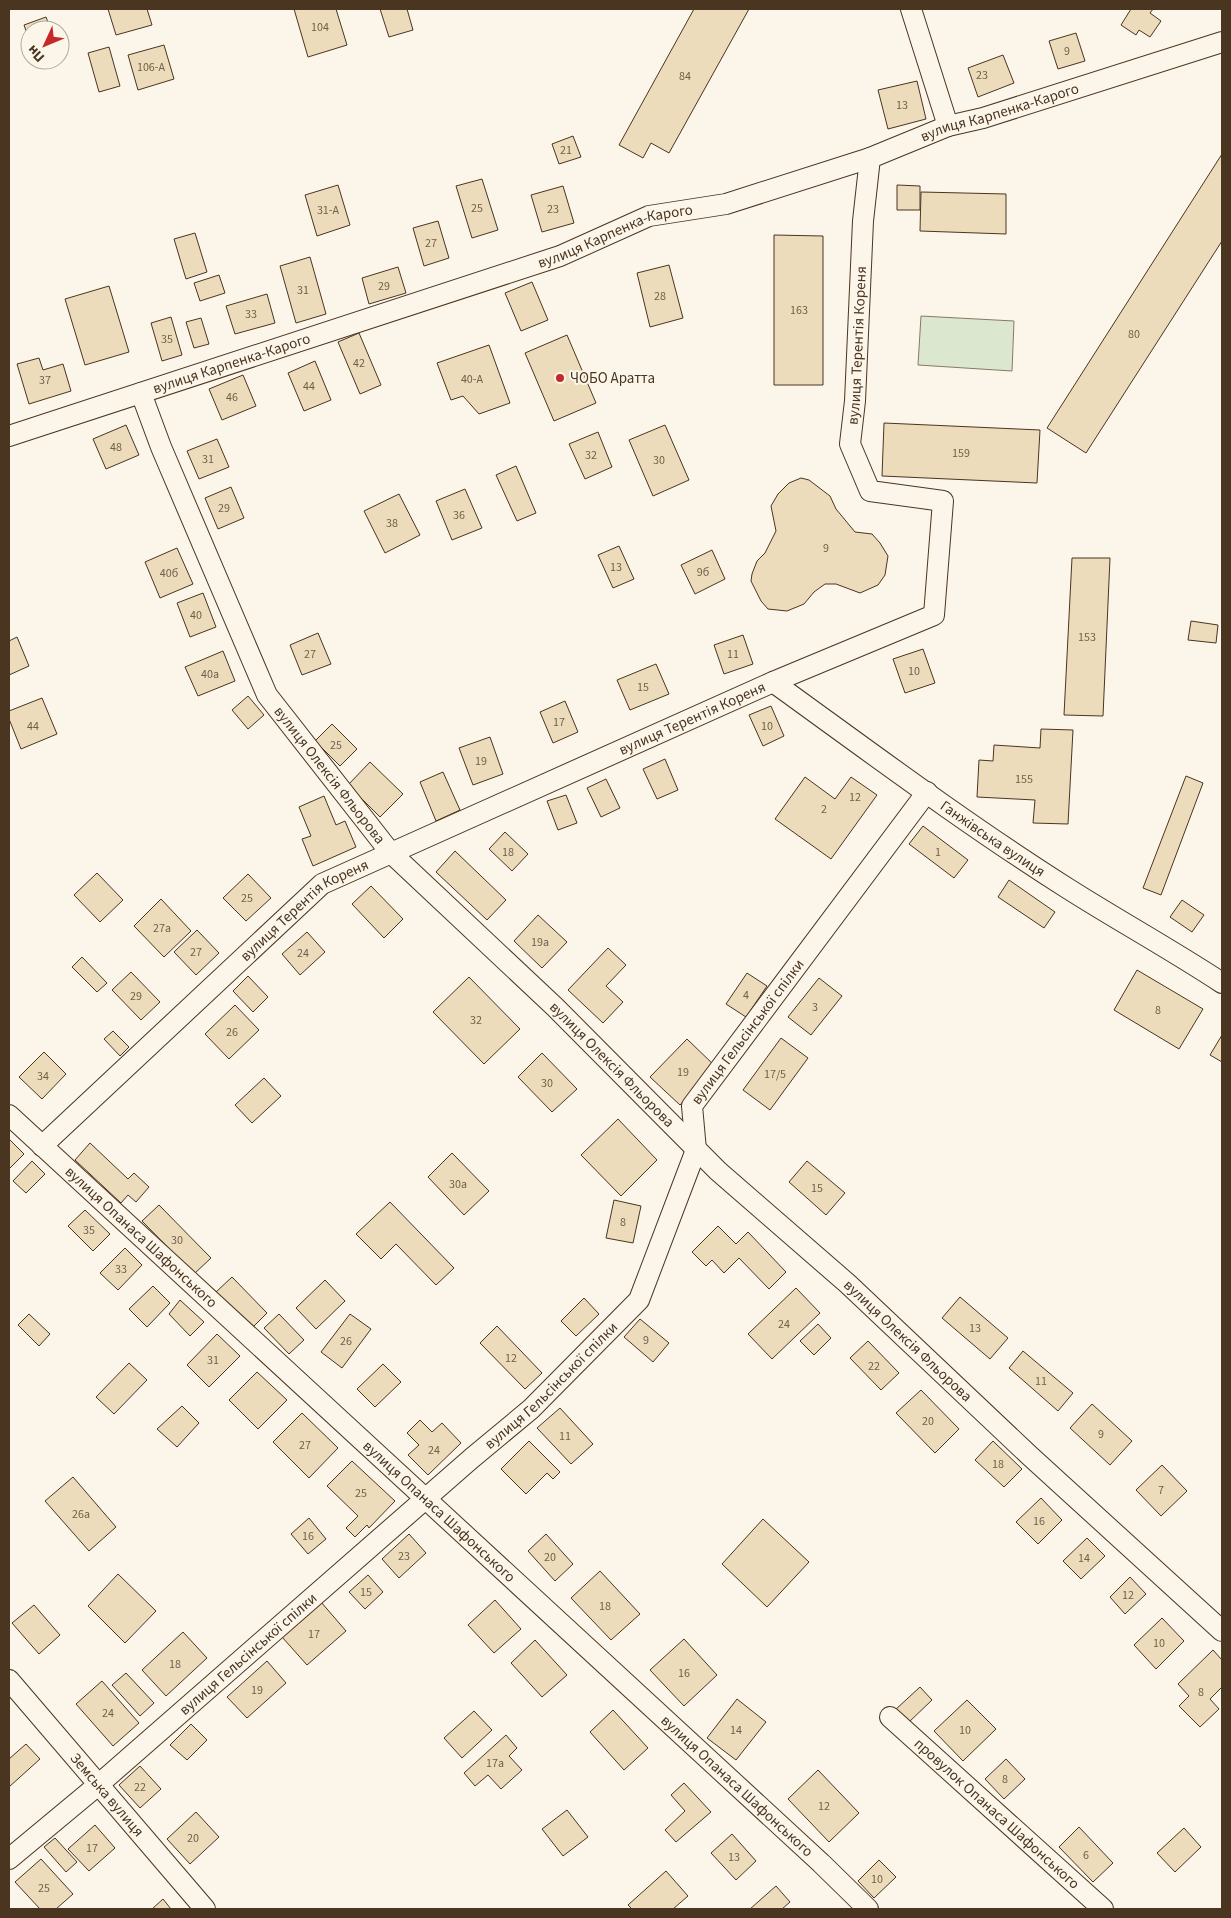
<svg xmlns="http://www.w3.org/2000/svg" width="1231" height="1918" viewBox="0 0 1231 1918" font-family="'Source Sans 3',sans-serif">
  <style>
    .green { fill: #dce7d0; stroke: #887966 }
    .building { fill: #ecdcbc; stroke: #4a3520 }
    .lines { fill: none; stroke-linecap: round; stroke-linejoin: round }
    .minor-casing { stroke: #4a3520; stroke-width: 22 }
    .minor { stroke: #fbf6e9; stroke-width: 20 }
    .poi-dot { fill: #c62828; stroke: #fbf6e9; stroke-width: 2 }
    .labels { text-anchor: middle; stroke-width: 4; stroke-linejoin: round; paint-order: stroke }
    .number-label { font-size: 12px; fill: #725f47 }
    .street-label { font-size: 15px; fill: #4a3520; stroke: #fbf6e9 }
    .poi-label { font-size: 15px; fill: #4a3520; stroke: #fbf6e9; text-anchor: start }
  </style>
  <rect width="100%" height="100%" fill="#fbf6e9"/>
  <path class="green" d="M921,316L1014,321L1012,371L918,365Z"/>
  <g class="building">
    <path d="M108,9H147L152,25L116,35Z"/>
    <path d="M294,9H336L347,45L308,57Z"/>
    <path d="M380,9H407L413,30L389,37Z"/>
    <path d="M694,9H749L669,153L651,143L643,158L619,145Z"/>
    <path d="M1131,9H1153L1150,13L1161,21L1150,37L1139,30L1136,35L1121,25Z"/>
    <path d="M46,17L51,30H30V42L24,25Z"/>
    <path d="M1076,33L1085,61L1058,69L1049,41Z"/>
    <path d="M164,45L174,79L138,90L128,55Z"/>
    <path d="M109,47L120,86L99,92L88,53Z"/>
    <path d="M1003,55L1014,83L978,97L968,68Z"/>
    <path d="M917,81L926,119L888,129L878,90Z"/>
    <path d="M573,136L581,157L559,164L552,144Z"/>
    <path d="M1222,154V241L1086,453L1047,428Z"/>
    <path d="M482,179L498,230L472,238L456,186Z"/>
    <path d="M338,185L350,225L317,236L305,195Z"/>
    <path d="M897,185L920,186V210H897Z"/>
    <path d="M563,186L574,223L542,232L531,195Z"/>
    <path d="M921,192L1006,194V234L920,231Z"/>
    <path d="M438,221L449,258L424,266L413,228Z"/>
    <path d="M195,233L207,272L186,279L174,239Z"/>
    <path d="M774,235L823,236V385H774Z"/>
    <path d="M310,257L326,314L296,323L280,266Z"/>
    <path d="M669,265L683,318L650,327L637,273Z"/>
    <path d="M398,267L406,293L369,304L362,278Z"/>
    <path d="M219,275L225,293L200,301L194,283Z"/>
    <path d="M532,282L548,320L521,331L505,293Z"/>
    <path d="M109,286L129,352L85,365L65,299Z"/>
    <path d="M267,294L275,323L235,334L226,306Z"/>
    <path d="M171,317L182,355L162,361L151,323Z"/>
    <path d="M201,318L209,344L194,348L186,322Z"/>
    <path d="M359,333L381,385L360,394L338,342Z"/>
    <path d="M567,335L596,403L554,421L525,353Z"/>
    <path d="M489,345L510,403L479,414L463,396L451,400L437,363Z"/>
    <path d="M39,358L43,370L63,364L71,391L29,404L17,364Z"/>
    <path d="M315,361L331,400L304,411L288,373Z"/>
    <path d="M243,375L256,406L222,420L209,389Z"/>
    <path d="M884,423L1040,430L1037,483L882,476Z"/>
    <path d="M126,425L139,455L106,469L93,439Z"/>
    <path d="M665,425L689,480L653,496L629,440Z"/>
    <path d="M598,432L612,467L585,479L569,444Z"/>
    <path d="M217,439L229,467L199,479L187,451Z"/>
    <path d="M516,466L536,513L517,521L496,475Z"/>
    <path d="M801,478L809,480L830,496L836,509L855,532L872,534L880,543L888,556L885,575L878,585L860,593L836,584H825L814,592L804,604L787,611L768,609L761,601L751,581L752,574L757,561L765,553L776,531L771,506L778,494L789,483Z"/>
    <path d="M231,487L244,518L218,529L205,498Z"/>
    <path d="M465,489L482,528L452,540L436,501Z"/>
    <path d="M399,494L420,535L385,553L364,511Z"/>
    <path d="M619,546L634,579L613,588L598,555Z"/>
    <path d="M177,548L193,584L160,598L145,562Z"/>
    <path d="M712,550L725,579L695,594L681,565Z"/>
    <path d="M1072,558H1110L1103,716L1064,715Z"/>
    <path d="M203,593L216,627L190,637L177,603Z"/>
    <path d="M1191,621L1218,625L1216,643L1188,640Z"/>
    <path d="M318,633L331,664L302,675L290,645Z"/>
    <path d="M743,635L753,664L724,674L714,645Z"/>
    <path d="M17,637L29,666L9,675V641Z"/>
    <path d="M923,649L935,683L905,693L893,659Z"/>
    <path d="M223,651L235,681L198,696L185,667Z"/>
    <path d="M656,664L669,694L630,710L617,680Z"/>
    <path d="M248,696L264,715L248,729L232,710Z"/>
    <path d="M42,698L57,734L21,749L9,719V711Z"/>
    <path d="M565,701L578,732L553,743L540,712Z"/>
    <path d="M771,706L784,736L763,746L749,715Z"/>
    <path d="M332,724L357,749L340,766L315,741Z"/>
    <path d="M1041,729L1073,730L1068,824L1033,823L1035,800L977,797L979,760L993,761L994,745L1040,748Z"/>
    <path d="M490,737L503,774L473,785L459,748Z"/>
    <path d="M665,759L678,790L657,799L643,769Z"/>
    <path d="M370,762L403,794L380,817L348,785Z"/>
    <path d="M443,772L460,810L436,821L420,782Z"/>
    <path d="M1186,776L1203,783L1161,895L1143,888Z"/>
    <path d="M805,777L835,799L851,777L877,795L831,859L775,819Z"/>
    <path d="M606,779L620,808L601,817L587,788Z"/>
    <path d="M566,795L577,823L558,830L547,801Z"/>
    <path d="M324,796L336,825L345,821L356,847L313,866L302,839L311,836L299,807Z"/>
    <path d="M923,826L968,860L954,878L909,844Z"/>
    <path d="M505,832L528,854L512,871L489,849Z"/>
    <path d="M455,851L506,900L487,920L436,872Z"/>
    <path d="M97,873L123,900L100,922L74,895Z"/>
    <path d="M248,874L271,898L246,921L223,898Z"/>
    <path d="M1009,880L1055,912L1044,928L998,897Z"/>
    <path d="M371,886L403,919L384,938L352,904Z"/>
    <path d="M161,899L191,931L164,957L134,926Z"/>
    <path d="M1182,900L1204,915L1192,932L1170,917Z"/>
    <path d="M538,915L567,942L542,968L514,941Z"/>
    <path d="M197,930L219,953L196,975L174,952Z"/>
    <path d="M307,932L325,952L300,975L282,954Z"/>
    <path d="M608,948L626,965L606,986L623,1002L603,1023L568,990Z"/>
    <path d="M82,957L107,983L97,992L72,967Z"/>
    <path d="M1137,970L1203,1009L1179,1049L1114,1010Z"/>
    <path d="M131,972L160,1002L141,1020L112,990Z"/>
    <path d="M747,973L767,986L746,1017L726,1004Z"/>
    <path d="M248,976L268,997L253,1012L233,991Z"/>
    <path d="M469,977L520,1029L484,1064L433,1012Z"/>
    <path d="M819,978L842,996L811,1035L788,1017Z"/>
    <path d="M235,1005L259,1030L229,1059L205,1034Z"/>
    <path d="M113,1031L129,1047L120,1056L104,1039Z"/>
    <path d="M1222,1035V1062L1210,1055Z"/>
    <path d="M781,1038L808,1058L770,1110L743,1090Z"/>
    <path d="M687,1039L716,1067L680,1105L650,1077Z"/>
    <path d="M44,1052L66,1074L42,1099L19,1077Z"/>
    <path d="M542,1053L577,1089L552,1112L518,1077Z"/>
    <path d="M264,1078L281,1096L252,1123L235,1105Z"/>
    <path d="M618,1119L657,1160L621,1196L581,1155Z"/>
    <path d="M9,1139L24,1154L9,1169Z"/>
    <path d="M90,1143L128,1179L134,1173L149,1187L136,1202L128,1195L121,1203L75,1160Z"/>
    <path d="M452,1153L489,1191L464,1215L428,1177Z"/>
    <path d="M32,1161L45,1174L26,1193L13,1181Z"/>
    <path d="M807,1161L845,1193L826,1215L789,1182Z"/>
    <path d="M614,1200L641,1206L633,1243L606,1238Z"/>
    <path d="M390,1202L454,1268L436,1285L396,1244L381,1259L356,1234Z"/>
    <path d="M159,1205L211,1258L194,1274L142,1221Z"/>
    <path d="M85,1210L110,1234L93,1251L68,1226Z"/>
    <path d="M718,1226L736,1244L748,1232L786,1272L769,1289L739,1258L724,1273L712,1260L706,1266L692,1252Z"/>
    <path d="M125,1248L142,1265L118,1290L100,1273Z"/>
    <path d="M232,1277L267,1313L251,1329L216,1292Z"/>
    <path d="M325,1280L345,1301L316,1329L296,1308Z"/>
    <path d="M153,1286L170,1303L147,1327L129,1309Z"/>
    <path d="M796,1288L820,1313L772,1359L748,1334Z"/>
    <path d="M960,1297L1008,1338L990,1359L942,1318Z"/>
    <path d="M584,1298L599,1314L576,1336L561,1321Z"/>
    <path d="M180,1300L204,1322L190,1336L169,1314Z"/>
    <path d="M29,1314L50,1334L39,1346L18,1325Z"/>
    <path d="M279,1314L304,1340L289,1354L264,1328Z"/>
    <path d="M350,1314L371,1329L342,1368L321,1352Z"/>
    <path d="M640,1319L669,1343L653,1362L624,1337Z"/>
    <path d="M818,1324L831,1338L814,1355L800,1341Z"/>
    <path d="M497,1326L542,1373L525,1389L480,1343Z"/>
    <path d="M217,1334L240,1356L209,1387L187,1365Z"/>
    <path d="M868,1341L899,1373L881,1390L850,1358Z"/>
    <path d="M1023,1351L1073,1393L1058,1411L1009,1368Z"/>
    <path d="M129,1363L147,1380L114,1414L96,1397Z"/>
    <path d="M383,1364L401,1382L375,1407L357,1389Z"/>
    <path d="M257,1372L287,1400L258,1429L229,1400Z"/>
    <path d="M921,1390L959,1429L935,1453L896,1413Z"/>
    <path d="M1092,1404L1132,1441L1110,1465L1070,1428Z"/>
    <path d="M182,1406L199,1423L177,1447L157,1429Z"/>
    <path d="M560,1408L593,1444L571,1464L537,1428Z"/>
    <path d="M302,1413L338,1448L309,1478L273,1442Z"/>
    <path d="M420,1420L432,1432L442,1423L461,1443L428,1475L408,1455L419,1445L407,1433Z"/>
    <path d="M529,1441L560,1472L553,1479L547,1473L526,1494L501,1469Z"/>
    <path d="M993,1441L1022,1469L1004,1487L975,1460Z"/>
    <path d="M352,1461L395,1501L369,1528L367,1525L355,1537L346,1528L358,1516L327,1486Z"/>
    <path d="M1162,1465L1187,1491L1161,1516L1136,1490Z"/>
    <path d="M73,1477L116,1527L89,1551L45,1501Z"/>
    <path d="M1041,1498L1062,1520L1038,1544L1016,1522Z"/>
    <path d="M309,1518L326,1539L308,1554L291,1534Z"/>
    <path d="M763,1519L809,1562L767,1607L722,1564Z"/>
    <path d="M409,1534L426,1553L399,1578L382,1559Z"/>
    <path d="M546,1534L573,1564L555,1581L528,1551Z"/>
    <path d="M1087,1538L1105,1556L1081,1579L1063,1561Z"/>
    <path d="M600,1571L640,1614L611,1640L571,1598Z"/>
    <path d="M118,1574L156,1611L125,1643L88,1606Z"/>
    <path d="M368,1575L383,1592L365,1609L349,1592Z"/>
    <path d="M1130,1577L1146,1594L1125,1614L1110,1597Z"/>
    <path d="M495,1600L521,1629L494,1653L468,1625Z"/>
    <path d="M321,1602L346,1631L307,1665L282,1637Z"/>
    <path d="M34,1605L60,1635L39,1654L12,1623Z"/>
    <path d="M1162,1618L1184,1641L1156,1669L1134,1645Z"/>
    <path d="M183,1632L207,1658L166,1696L142,1670Z"/>
    <path d="M684,1639L717,1675L684,1706L650,1670Z"/>
    <path d="M535,1640L567,1675L542,1697L511,1663Z"/>
    <path d="M1213,1650L1222,1660V1687L1210,1699L1219,1709L1200,1727L1179,1706L1189,1696L1178,1684Z"/>
    <path d="M267,1661L286,1683L247,1718L227,1697Z"/>
    <path d="M126,1673L154,1703L140,1716L112,1685Z"/>
    <path d="M102,1681L139,1723L113,1746L76,1704Z"/>
    <path d="M920,1687L932,1700L908,1723L895,1710Z"/>
    <path d="M737,1699L766,1722L736,1760L707,1738Z"/>
    <path d="M967,1700L996,1729L963,1761L934,1731Z"/>
    <path d="M613,1710L648,1748L624,1770L590,1732Z"/>
    <path d="M474,1711L492,1730L462,1758L444,1738Z"/>
    <path d="M191,1724L207,1740L187,1760L170,1745Z"/>
    <path d="M506,1735L517,1748L509,1756L522,1770L501,1789L488,1775L475,1786L464,1773Z"/>
    <path d="M26,1744L40,1759L9,1787V1759Z"/>
    <path d="M1006,1759L1025,1779L1004,1799L985,1779Z"/>
    <path d="M140,1766L161,1789L140,1808L119,1785Z"/>
    <path d="M818,1770L859,1813L829,1842L788,1799Z"/>
    <path d="M684,1783L711,1812L676,1842L665,1830L685,1811L671,1795Z"/>
    <path d="M567,1810L588,1837L563,1856L542,1829Z"/>
    <path d="M196,1812L219,1837L190,1864L167,1839Z"/>
    <path d="M95,1825L115,1848L89,1871L68,1849Z"/>
    <path d="M1079,1827L1113,1863L1093,1882L1059,1847Z"/>
    <path d="M1184,1828L1201,1847L1175,1872L1157,1853Z"/>
    <path d="M732,1834L756,1861L736,1880L711,1853Z"/>
    <path d="M55,1838L77,1862L66,1872L44,1847Z"/>
    <path d="M41,1859L73,1894L56,1909H40L15,1882Z"/>
    <path d="M879,1860L896,1877L874,1898L858,1881Z"/>
    <path d="M666,1871L688,1896L673,1909H632L628,1905Z"/>
    <path d="M776,1886L790,1902L782,1909H750Z"/>
    <path d="M163,1899L171,1909H152Z"/>
  </g>
  <g class="lines">
    <defs>
      <g id="minor">
        <path d="M911,9L948,126"/>
        <path id="s1" d="M141,393L161,447L267,695L390,852L555,1007L718,1171L848,1284L1030,1456L1222,1631"/>
        <path id="s2" d="M9,436L560,256L649,216L726,204L870,158L948,126L983,118L1222,42"/>
        <path id="s3" d="M773,682C870,752 966,824 1067,888C1119,921 1172,950 1222,983"/>
        <path id="s4" d="M9,1115L821,1863L868,1909"/>
        <path id="s5" d="M42,1146L322,884L773,682L934,615L943,501L870,491L850,444L855,401L863,221L870,158"/>
        <path id="s6" d="M9,1680L205,1909"/>
        <path id="s7" d="M890,1717L1103,1909"/>
        <path id="s8" d="M9,1859L98,1785L472,1458L531,1409L639,1300L696,1150L692,1106L927,792"/>
      </g>
    </defs>
    <use href="#minor" class="minor-casing"/>
    <use href="#minor" class="minor"/>
  </g>
  <circle class="poi-dot" cx="560" cy="378" r="5"/>
  <g class="labels">
    <g class="number-label">
      <text x="320" y="31">104</text>
      <text x="1067" y="55">9</text>
      <text x="151" y="71">106-А</text>
      <text x="982" y="79">23</text>
      <text x="685" y="80">84</text>
      <text x="902" y="109">13</text>
      <text x="566" y="154">21</text>
      <text x="477" y="212">25</text>
      <text x="553" y="213">23</text>
      <text x="328" y="214">31-А</text>
      <text x="431" y="247">27</text>
      <text x="384" y="290">29</text>
      <text x="303" y="294">31</text>
      <text x="660" y="300">28</text>
      <text x="799" y="314">163</text>
      <text x="251" y="318">33</text>
      <text x="1134" y="338">80</text>
      <text x="167" y="343">35</text>
      <text x="359" y="367">42</text>
      <text x="472" y="383">40-А</text>
      <text x="45" y="384">37</text>
      <text x="309" y="390">44</text>
      <text x="232" y="401">46</text>
      <text x="116" y="451">48</text>
      <text x="961" y="457">159</text>
      <text x="591" y="459">32</text>
      <text x="208" y="463">31</text>
      <text x="659" y="464">30</text>
      <text x="224" y="512">29</text>
      <text x="459" y="519">36</text>
      <text x="392" y="527">38</text>
      <text x="826" y="552">9</text>
      <text x="616" y="571">13</text>
      <text x="703" y="576">9б</text>
      <text x="169" y="577">40б</text>
      <text x="196" y="619">40</text>
      <text x="1087" y="641">153</text>
      <text x="310" y="658">27</text>
      <text x="733" y="658">11</text>
      <text x="914" y="675">10</text>
      <text x="210" y="678">40а</text>
      <text x="643" y="691">15</text>
      <text x="559" y="726">17</text>
      <text x="33" y="730">44</text>
      <text x="767" y="730">10</text>
      <text x="336" y="749">25</text>
      <text x="481" y="765">19</text>
      <text x="1024" y="783">155</text>
      <text x="855" y="801">12</text>
      <text x="824" y="813">2</text>
      <text x="508" y="856">18</text>
      <text x="938" y="856">1</text>
      <text x="247" y="902">25</text>
      <text x="162" y="932">27а</text>
      <text x="540" y="946">19а</text>
      <text x="196" y="956">27</text>
      <text x="303" y="957">24</text>
      <text x="746" y="999">4</text>
      <text x="136" y="1000">29</text>
      <text x="815" y="1011">3</text>
      <text x="1158" y="1014">8</text>
      <text x="476" y="1024">32</text>
      <text x="232" y="1036">26</text>
      <text x="683" y="1076">19</text>
      <text x="775" y="1078">17/5</text>
      <text x="43" y="1080">34</text>
      <text x="547" y="1087">30</text>
      <text x="458" y="1188">30а</text>
      <text x="817" y="1192">15</text>
      <text x="623" y="1226">8</text>
      <text x="89" y="1234">35</text>
      <text x="177" y="1244">30</text>
      <text x="121" y="1273">33</text>
      <text x="784" y="1328">24</text>
      <text x="975" y="1332">13</text>
      <text x="646" y="1344">9</text>
      <text x="346" y="1345">26</text>
      <text x="511" y="1362">12</text>
      <text x="213" y="1364">31</text>
      <text x="874" y="1370">22</text>
      <text x="1041" y="1385">11</text>
      <text x="928" y="1425">20</text>
      <text x="1101" y="1438">9</text>
      <text x="565" y="1440">11</text>
      <text x="305" y="1449">27</text>
      <text x="434" y="1454">24</text>
      <text x="998" y="1468">18</text>
      <text x="1161" y="1494">7</text>
      <text x="361" y="1497">25</text>
      <text x="81" y="1518">26а</text>
      <text x="1039" y="1525">16</text>
      <text x="308" y="1540">16</text>
      <text x="404" y="1560">23</text>
      <text x="550" y="1561">20</text>
      <text x="1084" y="1562">14</text>
      <text x="366" y="1596">15</text>
      <text x="1128" y="1599">12</text>
      <text x="605" y="1610">18</text>
      <text x="314" y="1638">17</text>
      <text x="1159" y="1647">10</text>
      <text x="175" y="1668">18</text>
      <text x="684" y="1677">16</text>
      <text x="257" y="1694">19</text>
      <text x="1201" y="1696">8</text>
      <text x="108" y="1717">24</text>
      <text x="736" y="1734">14</text>
      <text x="965" y="1734">10</text>
      <text x="495" y="1767">17а</text>
      <text x="1005" y="1783">8</text>
      <text x="140" y="1791">22</text>
      <text x="824" y="1810">12</text>
      <text x="193" y="1842">20</text>
      <text x="92" y="1852">17</text>
      <text x="1086" y="1859">6</text>
      <text x="734" y="1861">13</text>
      <text x="877" y="1883">10</text>
      <text x="44" y="1892">25</text>
    </g>
    <g class="street-label">
      <text dy="5" stroke="none"><textPath href="#s2" startOffset="1044">вулиця Карпенка-Карого</textPath></text>
      <text dy="5" stroke="none"><textPath href="#s2" startOffset="639">вулиця Карпенка-Карого</textPath></text>
      <text dy="5" stroke="none"><textPath href="#s5" startOffset="1390">вулиця Терентія Кореня</textPath></text>
      <text dy="5" stroke="none"><textPath href="#s2" startOffset="234">вулиця Карпенка-Карого</textPath></text>
      <text dy="5" stroke="none"><textPath href="#s5" startOffset="789">вулиця Терентія Кореня</textPath></text>
      <text dy="5" stroke="none"><textPath href="#s1" startOffset="429">вулиця Олексія Фльорова</textPath></text>
      <text dy="5" stroke="none"><textPath href="#s3" startOffset="270">Ганжівська вулиця</textPath></text>
      <text dy="5" stroke="none"><textPath href="#s5" startOffset="354">вулиця Терентія Кореня</textPath></text>
      <text dy="5" stroke="none"><textPath href="#s8" startOffset="1140">вулиця Гельсінської спілки</textPath></text>
      <text dy="5" stroke="none"><textPath href="#s1" startOffset="834">вулиця Олексія Фльорова</textPath></text>
      <text dy="5" stroke="none"><textPath href="#s4" startOffset="180">вулиця Опанаса Шафонського</textPath></text>
      <text dy="5" stroke="none"><textPath href="#s1" startOffset="1239">вулиця Олексія Фльорова</textPath></text>
      <text dy="5" stroke="none"><textPath href="#s8" startOffset="720">вулиця Гельсінської спілки</textPath></text>
      <text dy="5" stroke="none"><textPath href="#s4" startOffset="585">вулиця Опанаса Шафонського</textPath></text>
      <text dy="5" stroke="none"><textPath href="#s8" startOffset="315">вулиця Гельсінської спілки</textPath></text>
      <text dy="5" stroke="none"><textPath href="#s4" startOffset="990">вулиця Опанаса Шафонського</textPath></text>
      <text dy="5" stroke="none"><textPath href="#s6" startOffset="151">Земська вулиця</textPath></text>
      <text dy="5" stroke="none"><textPath href="#s7" startOffset="144">провулок Опанаса Шафонського</textPath></text>
    </g>
    <g class="poi-label">
      <text x="570" y="383">ЧОБО Аратта</text>
    </g>
  </g>
  <rect width="1231" height="1918" fill="none" stroke="#4a3520" stroke-width="20"/>
  <g transform="translate(45 45) rotate(226)"><circle r="24" fill="#fbf6e9" stroke="#b4a999"/>
  <path d="M0-4L9 19L0 12L-9 19Z" fill="#c62828"/>
  <text y="-8" font-size="14" font-weight="bold" text-anchor="middle" fill="#4a3520">Пн</text>
  </g>
</svg>
